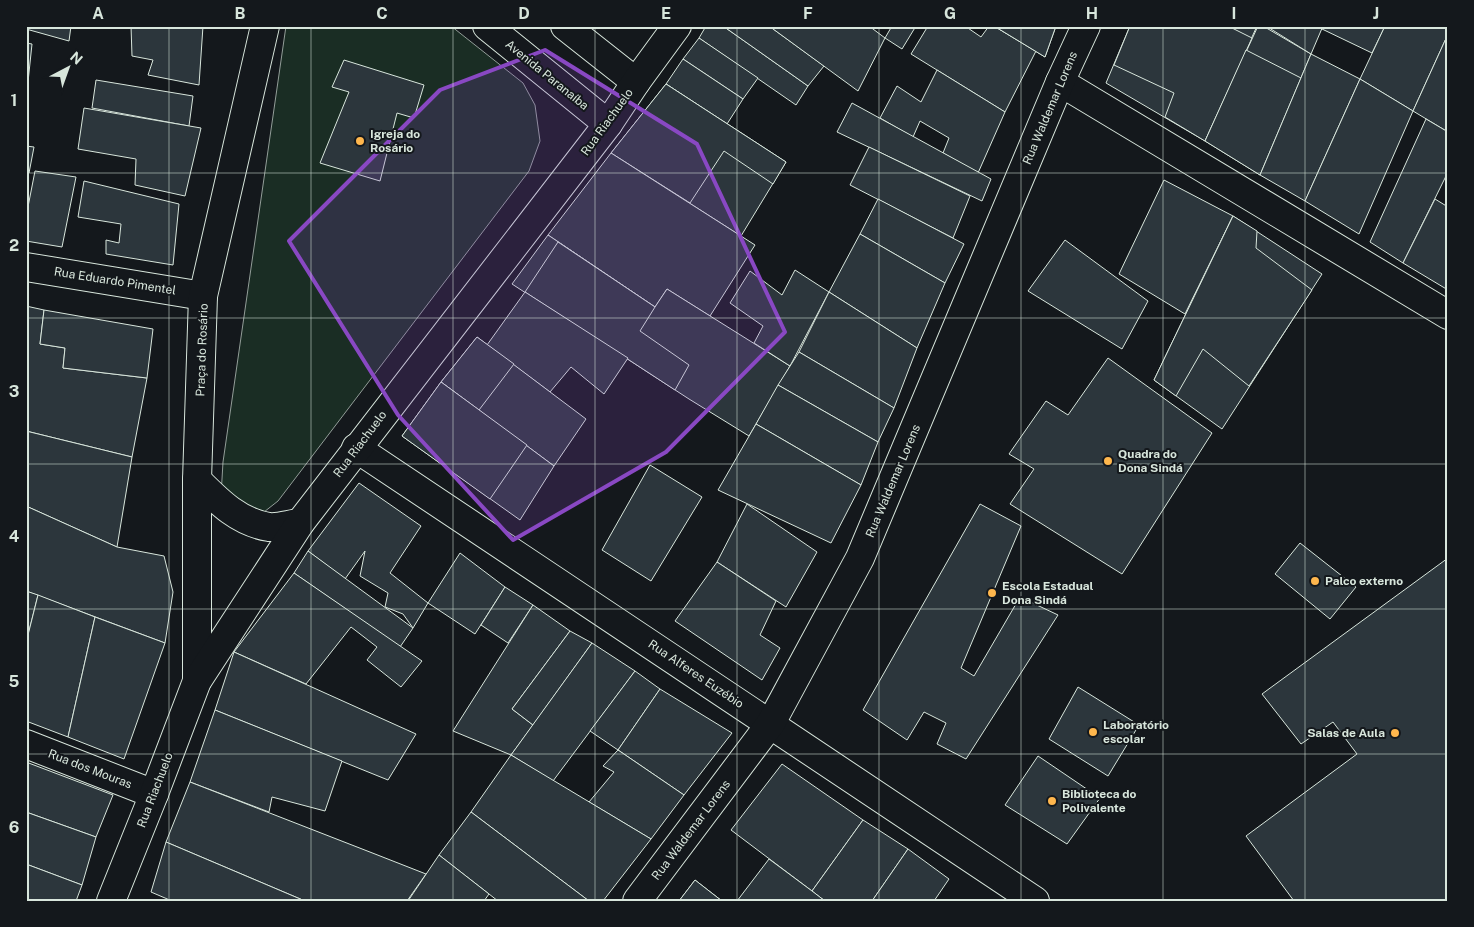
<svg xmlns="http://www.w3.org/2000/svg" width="1474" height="927" viewBox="0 0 1474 927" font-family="'Public Sans',sans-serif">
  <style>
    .green { fill: #1a2d24; stroke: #939e99 }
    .building { fill: #2c363c; stroke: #d8e6dc }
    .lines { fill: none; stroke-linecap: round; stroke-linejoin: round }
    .street-casing { stroke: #d8e6dc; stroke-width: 30 }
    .secondary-casing { stroke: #d8e6dc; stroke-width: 30 }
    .street { stroke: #14181c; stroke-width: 28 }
    .secondary { stroke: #14181c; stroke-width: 28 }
    .marked { fill: #8948c3; fill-opacity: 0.2; stroke: #8948c3; stroke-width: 4; stroke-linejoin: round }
    .grid { fill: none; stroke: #d8e6dc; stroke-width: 1; stroke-opacity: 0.55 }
    .poi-dot { fill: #ffb74d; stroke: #14181c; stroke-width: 2 }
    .labels { text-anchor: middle; stroke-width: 4; stroke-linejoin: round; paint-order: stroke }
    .street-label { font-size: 12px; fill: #d8e6dc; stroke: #14181c }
    .poi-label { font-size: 12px; font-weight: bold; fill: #d8e6dc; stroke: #14181c; text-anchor: start }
    .neatline { fill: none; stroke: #d8e6dc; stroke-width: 2 }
    .grid-label { font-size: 16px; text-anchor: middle; font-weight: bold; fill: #d8e6dc }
  </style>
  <rect width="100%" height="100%" fill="#14181c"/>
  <path class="green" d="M286,26H451L523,83L535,105L540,141L529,171L278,501L264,512L221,496L223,462Z"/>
  <g class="building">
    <path d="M26,26H71L69,41L26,29Z"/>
    <path d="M131,26H203L199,85L148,75L153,60L132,56Z"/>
    <path d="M706,26H723L808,86L796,105L699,38Z"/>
    <path d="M723,26H769L824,66L808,86Z"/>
    <path d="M769,26H869L885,38L858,91Z"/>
    <path d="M892,26H916L902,49L885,38Z"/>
    <path d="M928,26H965L981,37L989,26H994L1036,51L1005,112L911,54Z"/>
    <path d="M994,26H1056L1045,57Z"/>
    <path d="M994,26H1056L1045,57Z"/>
    <path d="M1130,26H1257L1205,141L1106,83Z"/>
    <path d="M1130,26H1228L1252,38L1205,141L1165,117L1174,93L1114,65Z"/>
    <path d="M1258,26H1263L1311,54L1260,175L1205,141Z"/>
    <path d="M1266,26H1323L1311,54Z"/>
    <path d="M1323,26H1385L1372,53L1322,29Z"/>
    <path d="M1385,26H1448V34L1413,111L1360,79Z"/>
    <path d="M1448,34V132L1413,111Z"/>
    <path d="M699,38L758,78L743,99L683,59Z"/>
    <path d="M26,43L32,44L28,82L26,81Z"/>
    <path d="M1246,50L1301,78L1260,175L1205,141Z"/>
    <path d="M1311,54L1360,79L1305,201L1260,175Z"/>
    <path d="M683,59L743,99L727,124L666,84Z"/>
    <path d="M344,60L424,85L414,118L397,113L380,181L320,163L349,92L332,87Z"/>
    <path d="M937,70L1005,112L978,173L943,153L949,138L920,121L913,137L880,118L897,86L921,102Z"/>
    <path d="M1360,79L1413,111L1359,234L1305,201Z"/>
    <path d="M96,80L193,96L189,126L92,108Z"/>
    <path d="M666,84L786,162L741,236L611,153Z"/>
    <path d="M666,84L786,162L773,184L724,151L690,203L611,153Z"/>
    <path d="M852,103L991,179L982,201L837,132Z"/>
    <path d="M84,108L201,128L185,196L135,185L136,159L78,149Z"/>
    <path d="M1426,119L1448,132V172L1403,263L1370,242Z"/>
    <path d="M26,146L34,147L29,173H26Z"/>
    <path d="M869,147L970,196L953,238L850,185Z"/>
    <path d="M611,153L755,245L710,316L667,289L655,307L548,235Z"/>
    <path d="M35,171L76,177L62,247L26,241V217Z"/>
    <path d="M1164,180L1233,216L1185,314L1119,274Z"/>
    <path d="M84,181L179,204L173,265L106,254V240L119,243L121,224L78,217Z"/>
    <path d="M878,199L964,244L945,283L860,234Z"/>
    <path d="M1435,199L1448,207V290L1403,263Z"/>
    <path d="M1233,216L1322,274L1222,429L1154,380Z"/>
    <path d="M1233,216L1257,231L1256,248L1312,290L1249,386L1203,349L1176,396L1154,380Z"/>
    <path d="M860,234L945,283L917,348L829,292Z"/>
    <path d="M548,235L655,307L667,289L790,366L749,436L689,399L512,284Z"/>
    <path d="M1065,240L1148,301L1122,349L1028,291Z"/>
    <path d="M558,242L655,307L640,331L689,365L675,390L525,292Z"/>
    <path d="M795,270L829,292L790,366L754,343L763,326L730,303L750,271L782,295Z"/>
    <path d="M525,292L628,358L604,394L571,367L550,392L487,345Z"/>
    <path d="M829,292L917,348L894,408L799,352Z"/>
    <path d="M26,306L44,310L40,344L65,348L63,368L147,378L132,457L26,431Z"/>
    <path d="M44,310L153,329L147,378L63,368L65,348L40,344Z"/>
    <path d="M477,337L586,419L554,466L441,382Z"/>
    <path d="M477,337L514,364L479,410L441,382Z"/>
    <path d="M799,352L894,408L878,442L778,385Z"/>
    <path d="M1108,358L1212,433L1122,574L1010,504L1034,469L1009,454L1046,401L1068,415Z"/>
    <path d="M441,382L554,466L520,520L402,436Z"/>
    <path d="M441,382L527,445L490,499L402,436Z"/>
    <path d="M778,385L878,442L861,485L756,424Z"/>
    <path d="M756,424L861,485L831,543L718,490Z"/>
    <path d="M26,431L132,457L117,547L26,506Z"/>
    <path d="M650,465L702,497L651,581L602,550Z"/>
    <path d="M359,483L421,526L390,573L428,603L413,628L403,614L385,607L388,593L360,576L365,551L345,579L308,551Z"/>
    <path d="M747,504L817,552L786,607L717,562Z"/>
    <path d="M980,504L1021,526L961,668L974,676L1020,597L1058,615L966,759L937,744L946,723L924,712L907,740L863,710Z"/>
    <path d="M26,506L117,547L164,556L173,592L165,643L26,591Z"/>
    <path d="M1300,543L1356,587L1330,619L1275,574Z"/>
    <path d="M308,551L413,628L400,647L294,573Z"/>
    <path d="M460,553L505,587L475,634L428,603Z"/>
    <path d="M1448,558V901H1294L1246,836L1357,754L1333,722L1301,744L1262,694Z"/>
    <path d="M717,562L776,601L760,635L780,648L762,680L675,621Z"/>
    <path d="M294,573L422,661L401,687L367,660L377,647L351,627L306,684L234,652Z"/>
    <path d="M505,587L533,605L508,643L481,625Z"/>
    <path d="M26,591L38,595L26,643Z"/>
    <path d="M38,595L95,617L68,737L26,721V643Z"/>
    <path d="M533,605L570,631L512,709L533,725L511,755L453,731Z"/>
    <path d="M95,617L165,643L124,759L68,737Z"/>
    <path d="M570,631L592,643L533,725L512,709Z"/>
    <path d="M592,643L635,671L553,781L511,755Z"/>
    <path d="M234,652L416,734L388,780L215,710Z"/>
    <path d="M635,671L660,689L618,750L590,731Z"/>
    <path d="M1078,687L1139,725L1108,776L1049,739Z"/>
    <path d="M660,689L732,733L684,795L618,750Z"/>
    <path d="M215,710L342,761L325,811L272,797L269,812L190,782Z"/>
    <path d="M618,750L684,795L651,839L589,802L614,772L603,766Z"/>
    <path d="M511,755L651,839L603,901H589L471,812Z"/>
    <path d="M1038,756L1100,798L1067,844L1005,805Z"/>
    <path d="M26,762L113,795L96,837L26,812Z"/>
    <path d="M782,764L863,820L812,891L731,830Z"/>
    <path d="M190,782L375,854L426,874L407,901H305L166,842Z"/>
    <path d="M26,812L96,837L82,885L26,864Z"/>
    <path d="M471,812L589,901H498L439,855Z"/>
    <path d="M863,820L908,849L872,901H825L812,891Z"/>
    <path d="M166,842L305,901H172L151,892Z"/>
    <path d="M908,849L949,879L934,901H872Z"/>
    <path d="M439,855L489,894L484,901H408Z"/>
    <path d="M769,859L812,891L825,901H737Z"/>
    <path d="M26,864L82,885L76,901H26Z"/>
    <path d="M695,880L722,901H679Z"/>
    <path d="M695,880L722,901H679Z"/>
  </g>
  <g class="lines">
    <defs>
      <g id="street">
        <path d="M1060,82L1448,315"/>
        <path d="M26,267L203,296"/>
        <path d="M356,448L1035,901"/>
        <path d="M26,744L154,794"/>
        <path d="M637,901L771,723L860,558L1060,82L1086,26"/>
      </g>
      <g id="secondary">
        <path d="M487,26L608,124"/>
        <path d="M565,26L636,82"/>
        <path d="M197,480C218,501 238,522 269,527C278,528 290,524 300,523"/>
        <path d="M197,681V480L203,296L265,26"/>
        <path d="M111,901L154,794L197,681L300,523L608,124L636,82L677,26"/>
      </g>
    </defs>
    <use href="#street" class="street-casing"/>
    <use href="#secondary" class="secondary-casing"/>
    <use href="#street" class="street"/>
    <use href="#secondary" class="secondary"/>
  </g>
  <path class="marked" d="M545,50L697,144L785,332L666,452L513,540L398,415L289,241L440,90Z"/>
  <path class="grid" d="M169,26V901M311,26V901M453,26V901M595,26V901M737,26V901M879,26V901M1021,26V901M1163,26V901M1305,26V901M26,173H1448M26,318H1448M26,464H1448M26,609H1448M26,754H1448"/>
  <g class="poi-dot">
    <circle cx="360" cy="141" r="5"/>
    <circle cx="1108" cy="461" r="5"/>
    <circle cx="1315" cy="581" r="5"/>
    <circle cx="992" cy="593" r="5"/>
    <circle cx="1093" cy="732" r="5"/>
    <circle cx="1395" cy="733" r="5"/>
    <circle cx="1052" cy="801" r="5"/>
  </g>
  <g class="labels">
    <g class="street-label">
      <text transform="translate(547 75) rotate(39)" y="4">Avenida Paranaíba</text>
      <text transform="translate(1050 108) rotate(-67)" y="4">Rua Waldemar Lorens</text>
      <text transform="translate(607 122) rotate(-54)" y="4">Rua Riachuelo</text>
      <text transform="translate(115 281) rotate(9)" y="4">Rua Eduardo Pimentel</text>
      <text transform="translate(202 350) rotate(-88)" y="4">Praça do Rosário</text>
      <text transform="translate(360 444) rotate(-53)" y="4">Rua Riachuelo</text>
      <text transform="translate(893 481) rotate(-67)" y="4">Rua Waldemar Lorens</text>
      <text transform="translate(696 674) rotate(34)" y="4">Rua Alferes Euzébio</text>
      <text transform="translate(90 769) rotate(21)" y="4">Rua dos Mouras</text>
      <text transform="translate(155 790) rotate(-69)" y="4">Rua Riachuelo</text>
      <text transform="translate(691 830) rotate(-53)" y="4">Rua Waldemar Lorens</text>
    </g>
    <g class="poi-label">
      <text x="370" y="138">Igreja do<tspan x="370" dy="14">Rosário</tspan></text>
      <text x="1118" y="458">Quadra do<tspan x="1118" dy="14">Dona Sindá</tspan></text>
      <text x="1325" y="585">Palco externo</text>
      <text x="1002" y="590">Escola Estadual<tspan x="1002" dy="14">Dona Sindá</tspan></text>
      <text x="1103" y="729">Laboratório<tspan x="1103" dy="14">escolar</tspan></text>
      <text x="1385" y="737" text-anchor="end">Salas de Aula</text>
      <text x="1062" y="798">Biblioteca do<tspan x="1062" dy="14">Polivalente</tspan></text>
    </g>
  </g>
  <rect width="1474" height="927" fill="none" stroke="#14181c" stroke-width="55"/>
  <g transform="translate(68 68) rotate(41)" stroke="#14181c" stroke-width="4" paint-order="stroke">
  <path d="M0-4L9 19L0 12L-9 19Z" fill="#d8e6dc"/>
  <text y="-8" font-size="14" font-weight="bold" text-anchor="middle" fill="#d8e6dc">N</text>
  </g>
  <rect x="28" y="28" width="1418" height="872" class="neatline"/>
  <g class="grid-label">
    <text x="98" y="19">A</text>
    <text x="240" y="19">B</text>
    <text x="382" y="19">C</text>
    <text x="524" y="19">D</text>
    <text x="666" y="19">E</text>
    <text x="808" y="19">F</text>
    <text x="950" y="19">G</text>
    <text x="1092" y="19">H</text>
    <text x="1234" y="19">I</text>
    <text x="1376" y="19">J</text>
    <text x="14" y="106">1</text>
    <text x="14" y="251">2</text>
    <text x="14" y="397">3</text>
    <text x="14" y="542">4</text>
    <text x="14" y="687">5</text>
    <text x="14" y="833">6</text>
  </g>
</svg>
